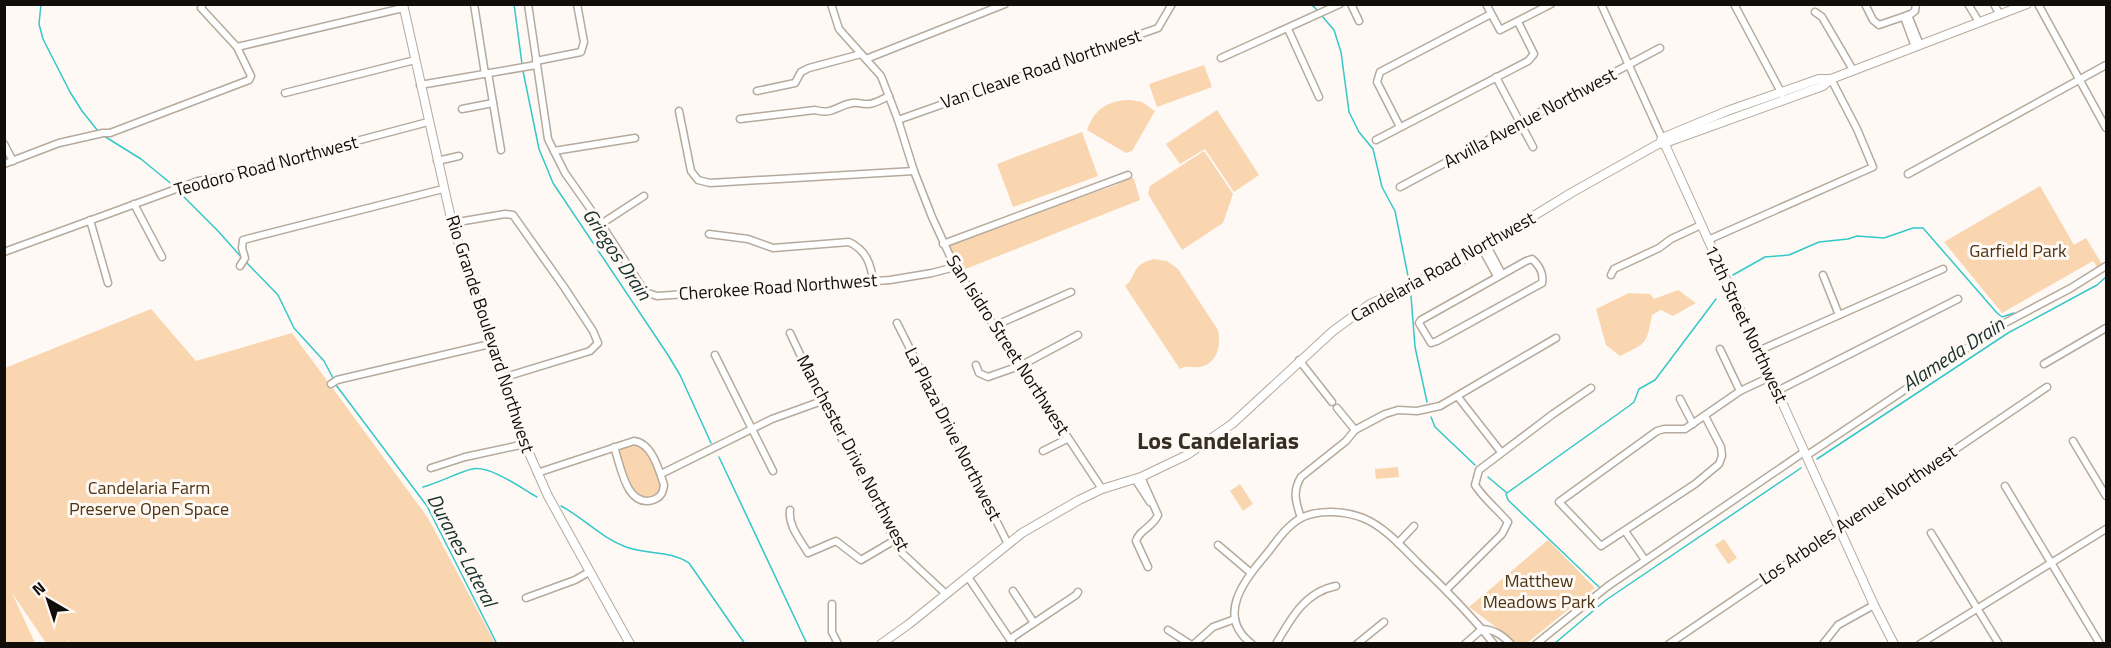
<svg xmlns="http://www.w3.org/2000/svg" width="2111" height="648" viewBox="0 0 2111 648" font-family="'Titillium Web',sans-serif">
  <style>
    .green { fill: #f9d6af }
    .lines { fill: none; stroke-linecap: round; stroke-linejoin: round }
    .stream { stroke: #34c8c9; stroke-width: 1.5 }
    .minor-casing { stroke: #b5aa9d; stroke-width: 9 }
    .major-casing { stroke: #b5aa9d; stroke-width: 10 }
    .minor { stroke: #fff; stroke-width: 6 }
    .major { stroke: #fff; stroke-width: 8 }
    .labels { text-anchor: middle; stroke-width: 6; stroke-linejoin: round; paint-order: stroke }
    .street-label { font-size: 18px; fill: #110d09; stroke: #fef9f4 }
    .park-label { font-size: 18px; fill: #4c3312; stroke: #fef9f4 }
    .water-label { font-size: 20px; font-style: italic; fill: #183030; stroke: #fef9f4 }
    .district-label { font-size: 24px; font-weight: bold; fill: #362d23; stroke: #fef9f4 }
  </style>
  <rect width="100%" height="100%" fill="#fef9f4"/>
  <g class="green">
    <path d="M1204,65L1212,87L1157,107L1149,84Z"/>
    <path d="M1130,100L1142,102L1155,111L1132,151L1126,153L1087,130C1094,109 1109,100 1130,100Z"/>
    <path d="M1217,110L1259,175L1234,192L1205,149L1180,164L1166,144Z"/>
    <path d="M1082,132L1098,176L1013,207L997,164Z"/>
    <path d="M1204,151L1233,194L1223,223L1182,250L1148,194L1150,186Z"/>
    <path d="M1131,176L1134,179L1140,200L963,270L948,246L955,241L1116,185Z"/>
    <path d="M2040,186L2074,245L2086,238L2102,264L2097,267L2093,261L2002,313L1944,242Z"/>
    <path d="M1154,259L1167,261L1178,269L1218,330C1221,345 1218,363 1200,367C1192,368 1187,365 1180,369L1125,286C1138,277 1129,265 1154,259Z"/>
    <path d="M1678,290L1696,303L1673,316L1661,310L1652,315C1646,345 1648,342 1620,356L1606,345L1596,309L1629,293L1650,294L1654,299Z"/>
    <path d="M151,309L196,361L292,333L428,518L495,643L70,644L66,638L68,643H46L12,593L35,643L5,644V368Z"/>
    <path d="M635,444L644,447L661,483L659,492L649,499C627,494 625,471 619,452L621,449Z"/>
    <path d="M1398,467L1399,477L1376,479L1375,469Z"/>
    <path d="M1240,484L1253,504L1243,511L1230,491Z"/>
    <path d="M1724,539L1737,558L1728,564L1715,545Z"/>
    <path d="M1548,540L1595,588L1527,643H1517L1469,607Z"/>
  </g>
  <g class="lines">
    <g class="stream">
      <path d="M41,4L39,24L43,39L70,92L82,111L98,131"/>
      <path d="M514,4L522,64"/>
      <path d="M1311,4L1317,10"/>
      <path d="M1322,16L1334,30L1341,52L1349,112L1359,132L1373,149L1382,187L1395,211L1408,276"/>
      <path d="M523,71L539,149L553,183L668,355L680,375L711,443"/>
      <path d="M104,136L141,159L174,186"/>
      <path d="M178,191L218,231L243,259"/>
      <path d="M246,262L278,295L294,328L324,361L333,378"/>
      <path d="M1733,275L1765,257L1789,255L1819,242L1848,239L1857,236L1884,238L1913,228H1923L1997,313L2002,317L2014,313"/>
      <path d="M1411,296L1415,347L1427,402"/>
      <path d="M336,385L427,506L497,644"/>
      <path d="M1431,417L1435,427L1475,465"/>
      <path d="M719,457L807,644"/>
      <path d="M1817,459L2008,333L2097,285L2106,277"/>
      <path d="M1488,477L1507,493L1629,406L1634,402L1639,389L1655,380L1716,299"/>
      <path d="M423,487C438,483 459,472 472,469C490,465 521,488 537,497"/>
      <path d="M1506,494L1508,500L1599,587"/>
      <path d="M561,506C584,518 600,537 626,547C647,555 670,550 689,563L745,644"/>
      <path d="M1554,644L1606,600L1801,468"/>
    </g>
    <defs>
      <g id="minor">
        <path d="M203,4L201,8L237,47"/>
        <path d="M474,4L485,74"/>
        <path d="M528,4L548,139L565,173L601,224L645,292L657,296L890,280L932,273L955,267"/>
        <path d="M831,4L839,29L881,76L898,120L914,171L932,217L955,267L1102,489"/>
        <path d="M1351,4L1359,21"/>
        <path d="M1486,4L1500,30L1551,4"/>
        <path d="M1601,4L1662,138"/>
        <path d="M1734,4L1782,94"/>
        <path d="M1865,4L1873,20L1879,25L1911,14L1915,11L1916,4"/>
        <path d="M1968,4L1979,22"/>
        <path d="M1994,4L2000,15"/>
        <path d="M2038,4L2106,128"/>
        <path d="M1815,12L1822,17L1853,70"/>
        <path d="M1908,15L1920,45"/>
        <path d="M1904,17L1915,47"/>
        <path d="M1288,29L1319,97"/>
        <path d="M1221,58L1340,4"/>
        <path d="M866,59L1005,4"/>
        <path d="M536,61L581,52L584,42L577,4"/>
        <path d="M488,73L501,150"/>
        <path d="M1496,77L1533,147"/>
        <path d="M420,85L536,65"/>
        <path d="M757,91L795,83L801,72L809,68L861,54"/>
        <path d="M285,93L415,60"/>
        <path d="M462,109L493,103"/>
        <path d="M679,111L691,171L698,180L710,183L914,171"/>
        <path d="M740,119L815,110C833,115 836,106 852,103C858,102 861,104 866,104C874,105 882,99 889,96"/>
        <path d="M898,120L1158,28L1172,4"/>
        <path d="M1400,127L1377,82L1380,72L1491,14"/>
        <path d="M1376,140L1528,61L1534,54L1518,22"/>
        <path d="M4,144L13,161"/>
        <path d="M554,151L635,138"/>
        <path d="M437,161L459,156"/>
        <path d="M4,164L59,143L103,133H110L249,80L251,76L237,47L403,8"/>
        <path d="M1908,174L2106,65"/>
        <path d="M1400,187L1660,48"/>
        <path d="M134,204L162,257"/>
        <path d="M90,220L108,283"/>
        <path d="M452,223L505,214L513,215L564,287L593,331L598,343L590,351L502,378"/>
        <path d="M601,224L644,196"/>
        <path d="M709,234L748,239L773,248L849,242C866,250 871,264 873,281"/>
        <path d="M1708,240L1873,167L1857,129L1831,79"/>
        <path d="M943,244L1128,175"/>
        <path d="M1487,246L1502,274"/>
        <path d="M1482,249L1497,276"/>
        <path d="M4,252L198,181L217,178L428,122"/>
        <path d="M1532,259C1539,265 1544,274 1542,283L1437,341L1431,343L1419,323L1421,320L1526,261Z"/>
        <path d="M240,266L245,258L242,248L243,240L443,189"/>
        <path d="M1611,275L1614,269L1659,248L1671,239L1701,225"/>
        <path d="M1823,275L1839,315"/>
        <path d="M897,323L1008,544"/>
        <path d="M994,326L1071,292"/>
        <path d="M790,333L822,401L901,552L946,594"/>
        <path d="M1720,349L1740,391"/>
        <path d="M1758,351L1943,269"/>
        <path d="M715,355L773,471"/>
        <path d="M1299,360L1332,402"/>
        <path d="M2044,364L2106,328"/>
        <path d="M976,365L979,373L988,377L1022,365L1078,335"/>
        <path d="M331,384L337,380L490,344"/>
        <path d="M1777,391L1958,299"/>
        <path d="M1458,397L1501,452"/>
        <path d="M1680,399L1693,424"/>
        <path d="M1337,408L1355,430"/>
        <path d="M1705,416L1721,447L1722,456L1719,464L1695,484L1601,546L1559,502L1657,431L1664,429H1685L1740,391L1770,377"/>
        <path d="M2073,441L2106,496"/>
        <path d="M1043,451L1067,439"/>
        <path d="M1806,456L2003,324L2071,288L2106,266"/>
        <path d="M431,468L465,457L525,444"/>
        <path d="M537,473L634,441C652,443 659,470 664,485C663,493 661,497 653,500C626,508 621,466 614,447"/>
        <path d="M661,474L772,419L822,401"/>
        <path d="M1141,477L1158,515C1153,527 1139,530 1136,541L1148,567"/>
        <path d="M1135,479L1150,502"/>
        <path d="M2005,486L2100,644"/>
        <path d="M790,510C788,526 800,539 808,553L836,541L861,560L895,540"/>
        <path d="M1301,518C1296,503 1292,491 1301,477L1346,441L1355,430L1385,414L1398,410L1417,411L1440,406L1556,338"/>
        <path d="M1625,531L1645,560"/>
        <path d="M1931,533L1999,644"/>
        <path d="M1398,543L1414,526"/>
        <path d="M1218,545L1251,573"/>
        <path d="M968,577L1013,644"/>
        <path d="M1446,590L1502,534L1508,522C1497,509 1484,499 1475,485L1479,470L1553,414L1591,388"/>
        <path d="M1013,591L1034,623"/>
        <path d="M526,598L575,580L589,572"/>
        <path d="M832,604V632L838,644"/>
        <path d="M1482,629C1495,630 1502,635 1511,644"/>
        <path d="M1168,630L1190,644"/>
        <path d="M1010,639L1076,595L1078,592"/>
        <path d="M1194,644L1213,627L1235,619"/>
        <path d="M1252,644C1213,615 1248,576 1269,551C1278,539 1288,525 1301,518C1319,509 1345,511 1363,518C1385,527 1402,547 1419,564C1445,589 1471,615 1494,644"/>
        <path d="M1276,644C1291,618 1305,592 1336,586"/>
        <path d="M1357,644L1384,622"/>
        <path d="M1465,644L1482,629"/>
        <path d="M1536,644L1608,586L1804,452"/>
        <path d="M1669,644L2047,387"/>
        <path d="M1823,644L1838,625L1874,605"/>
        <path d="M1920,644L2106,529"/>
      </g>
      <g id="major">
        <path d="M403,4L452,223L512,409L525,444L548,496L630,644"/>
        <path d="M1662,138L1874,605L1894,644"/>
        <path d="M1662,144L1823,86L1831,79L2027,4"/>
        <path d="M881,644L909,624L1022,533L1079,500L1102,489L1141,477L1187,455L1232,424L1333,331L1370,304L1454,265L1571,193L1660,143L1662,138L1727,111L1819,79H1831"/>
      </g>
    </defs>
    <use href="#minor" class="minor-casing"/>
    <use href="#major" class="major-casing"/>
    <use href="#minor" class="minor"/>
    <use href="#major" class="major"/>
  </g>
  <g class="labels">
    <g class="street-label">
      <text transform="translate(1041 69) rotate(-19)" y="6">Van Cleave Road Northwest</text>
      <text transform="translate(1530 118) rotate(-28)" y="6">Arvilla Avenue Northwest</text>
      <text transform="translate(266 166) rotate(-15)" y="6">Teodoro Road Northwest</text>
      <text transform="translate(1443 267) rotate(-29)" y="6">Candelaria Road Northwest</text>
      <text transform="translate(778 287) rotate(-4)" y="6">Cherokee Road Northwest</text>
      <text transform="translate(1746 324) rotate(65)" y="6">12th Street Northwest</text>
      <text transform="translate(490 334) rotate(72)" y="6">Rio Grande Boulevard Northwest</text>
      <text transform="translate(1008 345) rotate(57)" y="6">San Isidro Street Northwest</text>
      <text transform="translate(953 434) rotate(63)" y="6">La Plaza Drive Northwest</text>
      <text transform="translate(853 453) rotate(62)" y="6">Manchester Drive Northwest</text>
      <text transform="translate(1858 515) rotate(-34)" y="6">Los Arboles Avenue Northwest</text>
    </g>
    <g class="park-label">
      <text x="2018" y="257">Garfield Park</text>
      <text x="149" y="494">Candelaria Farm<tspan x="149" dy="21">Preserve Open Space</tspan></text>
      <text x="1539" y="587">Matthew<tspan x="1539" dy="21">Meadows Park</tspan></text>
    </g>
    <g class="water-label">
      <text transform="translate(617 254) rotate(56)" y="7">Griegos Drain</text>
      <text transform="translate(1953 354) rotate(-33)" y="7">Alameda Drain</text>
      <text transform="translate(462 550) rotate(62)" y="7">Duranes Lateral</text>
    </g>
    <g class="district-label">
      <text x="1218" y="449">Los Candelarias</text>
    </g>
  </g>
  <rect width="2111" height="648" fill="none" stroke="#110d09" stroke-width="12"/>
  <g transform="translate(48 600) rotate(321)" stroke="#fef9f4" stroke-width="4.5" paint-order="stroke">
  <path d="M0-4.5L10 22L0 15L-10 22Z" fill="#110d09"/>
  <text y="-9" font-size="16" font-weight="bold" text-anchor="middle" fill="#110d09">N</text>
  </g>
</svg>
